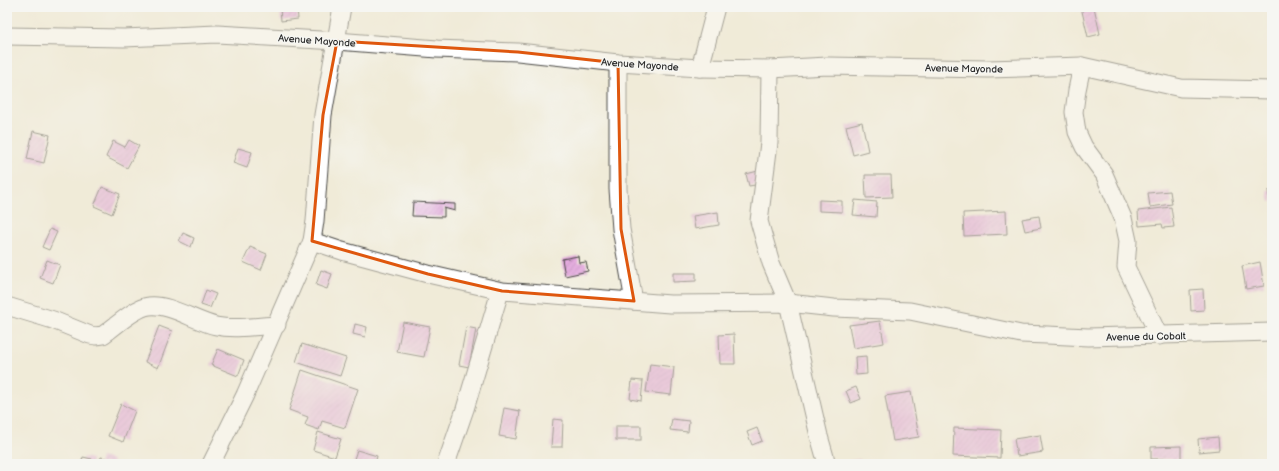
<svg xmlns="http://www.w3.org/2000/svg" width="1279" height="471" viewBox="0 0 1279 471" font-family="'Balsamiq Sans',sans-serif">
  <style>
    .building { fill: url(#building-hatch) }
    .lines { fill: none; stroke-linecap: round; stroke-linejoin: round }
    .street-casing { stroke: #494845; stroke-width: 19 }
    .street { stroke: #fff; stroke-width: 17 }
    .marked { fill: none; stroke: #df570e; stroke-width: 3; stroke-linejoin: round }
    .labels { text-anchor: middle; stroke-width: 3; stroke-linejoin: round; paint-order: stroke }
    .street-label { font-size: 10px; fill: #2b2b2b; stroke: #f6f6f2 }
  </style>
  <defs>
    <pattern id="building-hatch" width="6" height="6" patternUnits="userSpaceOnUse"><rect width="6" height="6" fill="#e1a0db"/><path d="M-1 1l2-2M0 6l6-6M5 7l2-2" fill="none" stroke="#b783b2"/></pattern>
  </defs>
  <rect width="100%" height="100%" fill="#f6f6f2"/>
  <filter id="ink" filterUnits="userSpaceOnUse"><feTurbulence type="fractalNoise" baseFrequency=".025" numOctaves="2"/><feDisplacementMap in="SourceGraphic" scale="8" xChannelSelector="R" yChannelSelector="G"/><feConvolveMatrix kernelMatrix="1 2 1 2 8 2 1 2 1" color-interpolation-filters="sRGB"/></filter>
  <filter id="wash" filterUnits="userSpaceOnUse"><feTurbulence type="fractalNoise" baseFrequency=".012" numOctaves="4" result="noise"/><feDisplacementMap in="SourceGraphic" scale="16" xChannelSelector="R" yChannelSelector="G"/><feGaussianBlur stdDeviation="0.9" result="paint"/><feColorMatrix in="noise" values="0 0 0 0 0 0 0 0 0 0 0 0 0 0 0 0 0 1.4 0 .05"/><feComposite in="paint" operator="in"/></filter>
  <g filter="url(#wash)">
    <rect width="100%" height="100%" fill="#f0ebd8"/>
    <g id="blocks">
      <g class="building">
        <path d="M280,7H297L298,19L281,21Z"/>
        <path d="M1081,7H1094L1100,34L1088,37Z"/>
        <path d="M862,122L868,151L853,155L846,126Z"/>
        <path d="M33,131L50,135L44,163L27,159Z"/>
        <path d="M129,140L139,146L127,168L106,157L113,141L125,147Z"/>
        <path d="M238,148L252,152L247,168L233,163Z"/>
        <path d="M758,171L761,184L749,186L746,174Z"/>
        <path d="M865,175H891L892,197L866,198Z"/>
        <path d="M102,187L120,194L112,214L94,206Z"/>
        <path d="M1272,190V202H1270L1268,191Z"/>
        <path d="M1170,191L1172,204L1150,207L1148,193Z"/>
        <path d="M819,200L842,201V212L819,211Z"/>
        <path d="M855,200L877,202L876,217L853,215Z"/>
        <path d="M413,202L455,204V211L444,208V217L412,216Z"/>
        <path d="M1171,207L1174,227L1163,228L1162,224L1139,226L1138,211Z"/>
        <path d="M1006,211L1007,234L964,236L963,213Z"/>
        <path d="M718,212L719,225L695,229L693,216Z"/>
        <path d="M1039,216L1041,228L1025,231L1022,219Z"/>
        <path d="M50,229L57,232L49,250L42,247Z"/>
        <path d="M183,233L194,238L191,247L179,241Z"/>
        <path d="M250,247L267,254L261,270L243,262Z"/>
        <path d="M578,256L579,263L586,262L588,271L565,276L562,259Z"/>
        <path d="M47,260L60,265L53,283L40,278Z"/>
        <path d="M1260,262L1264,286L1246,289L1242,266Z"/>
        <path d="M321,270L332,274L327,289L316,285Z"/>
        <path d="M673,273H696V281L673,282Z"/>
        <path d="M1203,289L1204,310L1191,311L1190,290Z"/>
        <path d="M206,290L216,294L210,308L201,305Z"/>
        <path d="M880,321L884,343L853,348L849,325Z"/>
        <path d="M403,322L430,327L424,357L397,352Z"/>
        <path d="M355,324L367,327L365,337L353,334Z"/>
        <path d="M159,326L172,331L158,368L145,362Z"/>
        <path d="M466,327L476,329L469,367L459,365Z"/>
        <path d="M734,334L735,364H720L719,335Z"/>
        <path d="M302,344L346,358L340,376L296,362Z"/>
        <path d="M218,349L244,360L238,376L211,365Z"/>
        <path d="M866,356L867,374L856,375L855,357Z"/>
        <path d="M650,364L674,367L671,395L646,392Z"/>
        <path d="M302,370L358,389L345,428L322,421L319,430L305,425L308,417L289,410Z"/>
        <path d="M632,380L643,381L641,401L630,399Z"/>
        <path d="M856,387L861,399L851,403L846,391Z"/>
        <path d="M911,392L919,437L893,441L885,396Z"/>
        <path d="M121,404L135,411L123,442L108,436Z"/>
        <path d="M504,408L520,411L516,439L499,436Z"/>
        <path d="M553,419L563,420L562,447H551Z"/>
        <path d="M672,419L689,421L688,432L670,430Z"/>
        <rect x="616" y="426" width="25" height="14"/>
        <path d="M757,428L762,441L752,445L747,432Z"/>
        <path d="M954,428L1001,430L1000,458L953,456Z"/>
        <path d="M318,432L341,439L335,457L313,450Z"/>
        <path d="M1040,435L1043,452L1017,456L1014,439Z"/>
        <path d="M1218,437L1219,450L1199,452L1198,439Z"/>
        <path d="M1181,446V459H1151V447Z"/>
        <path d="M357,450L377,456L375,464H360L353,462Z"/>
        <path d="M83,457L92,459L91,464H81Z"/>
        <path d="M101,457L113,460L112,464H99Z"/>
        <path d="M860,459L861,464H848L847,461Z"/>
        <path d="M1081,461L1098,462V464H1081Z"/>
      </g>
    </g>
  </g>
  <g filter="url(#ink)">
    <use href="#blocks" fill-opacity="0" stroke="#494845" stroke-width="1"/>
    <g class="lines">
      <defs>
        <g id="street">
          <path d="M7,36L124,38L217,34L337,41L437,49L518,52L618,63L700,68L770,69L828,66L988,69L1082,66L1181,88L1272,90"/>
          <path d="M618,63V189L621,229L634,301"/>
          <path d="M1082,66L1077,90L1074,112L1077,132L1084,147L1104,174L1123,218L1128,241L1126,267L1159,336"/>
          <path d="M700,68L716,7"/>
          <path d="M770,69L769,143L759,221L771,263L788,303L819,436L827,464"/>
          <path d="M312,241L342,251L428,274L502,291L670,304L788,303L834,308L910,311L1021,334L1047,335L1088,337L1272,332"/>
          <path d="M7,306L53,320L90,335L96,336L103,335C116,326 134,308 149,306C168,303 197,322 216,326C235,330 257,326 277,325"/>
          <path d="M211,464L245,395L312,241L315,221L323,115L342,7"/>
          <path d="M446,464L465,409L499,295L502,291"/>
        </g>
      </defs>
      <use href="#street" class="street-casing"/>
      <use href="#street" class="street"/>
    </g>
  </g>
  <path d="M0 0H1279V471H0ZM337,41L518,52L618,63L621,229L634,301L502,291L428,274L312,241L323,115Z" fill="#f0ebd8" fill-opacity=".55" fill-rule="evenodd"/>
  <path class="marked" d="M337,41L518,52L618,63L621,229L634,301L502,291L428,274L312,241L323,115Z"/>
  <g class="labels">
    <g class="street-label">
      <text transform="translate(317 40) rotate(4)" y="4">Avenue Mayonde</text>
      <text transform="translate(640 64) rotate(4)" y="4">Avenue Mayonde</text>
      <text transform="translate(964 68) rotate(1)" y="4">Avenue Mayonde</text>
      <text transform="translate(1146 336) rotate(-1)" y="4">Avenue du Cobalt</text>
    </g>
  </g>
  <rect width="1279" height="471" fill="none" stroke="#f6f6f2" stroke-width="24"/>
</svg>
